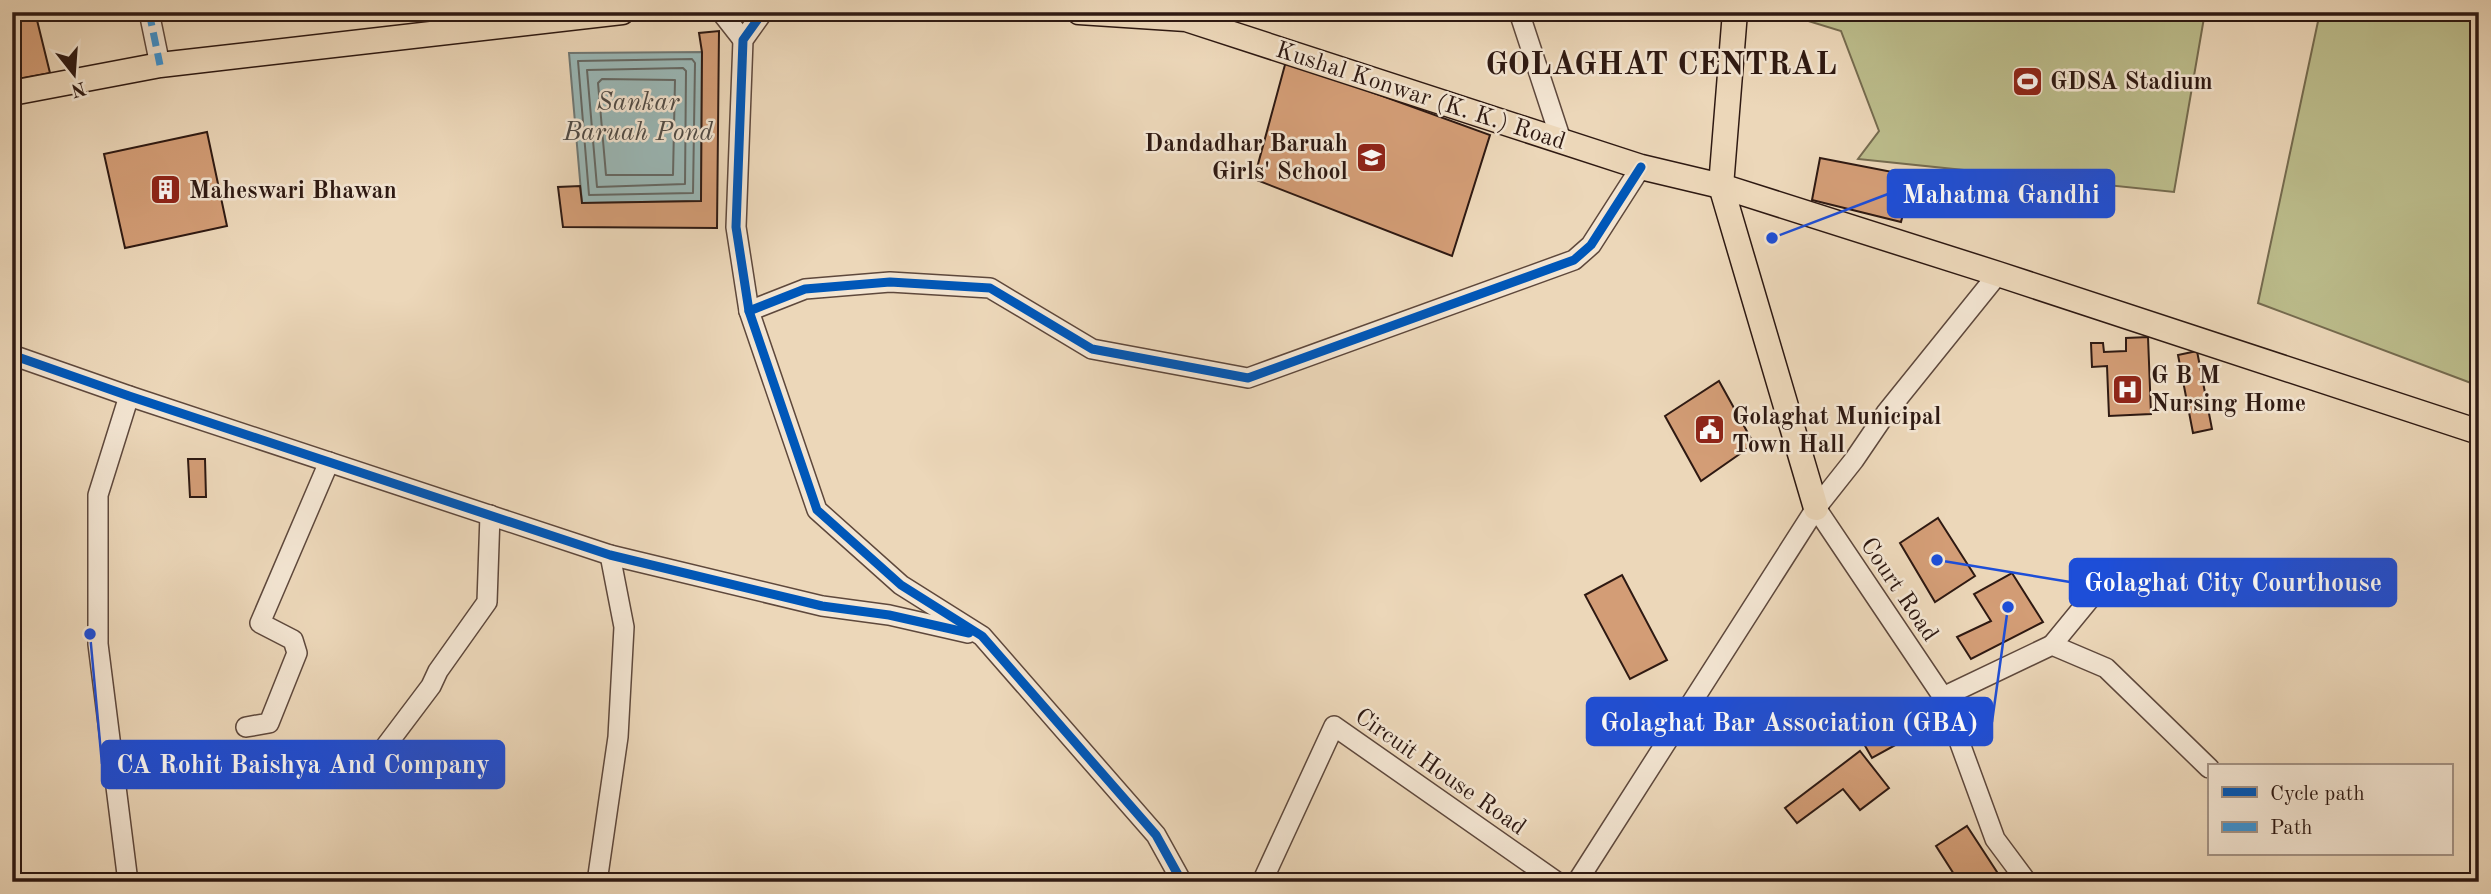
<svg xmlns="http://www.w3.org/2000/svg" width="2491" height="894" viewBox="0 0 2491 894" font-family="'Old Standard TT',serif">
  <style>
    .green { fill: #bcbd8c; stroke: #756b4f; stroke-width: 2 }
    .water { fill: #9ab8b7; stroke: #6f7875; stroke-width: 2 }
    .lines { fill: none; stroke-linecap: round; stroke-linejoin: round }
    .shore { stroke: #646864; stroke-width: 2 }
    .building { fill: #d39d76; stroke: #2e1912; stroke-width: 2 }
    .minor-casing { stroke: #5e483c; stroke-width: 22 }
    .major-casing { stroke: #2e1912; stroke-width: 27 }
    .minor { stroke: #f3e5d2; stroke-width: 19 }
    .major { stroke: #ecd7b9; stroke-width: 24 }
    .quiet { stroke: #3c93d3; stroke-width: 7; stroke-dasharray: 14 7; stroke-linecap: butt }
    .cycleway-casing { stroke: #f3e5d2; stroke-width: 13 }
    .cycleway { stroke: #0057b8; stroke-width: 9 }
    .labels { text-anchor: middle; stroke-width: 5; stroke-linejoin: round; paint-order: stroke }
    .poi-label { font-size: 24px; font-weight: bold; fill: #2e1912; stroke: #f3e5d2; text-anchor: start }
    .street-label { font-size: 24px; fill: #2e1912; stroke: #f3e5d2 }
    .water-label { font-size: 26px; font-style: italic; fill: #4e4944; stroke: #f3e5d2 }
    .district-label { font-size: 32px; font-weight: bold; fill: #2e1912; stroke: #f3e5d2 }
    .leader { fill: none; stroke: #1d4ed8; stroke-width: 2.5 }
    .callout-dot { fill: #1d4ed8; stroke: #f3e5d2; stroke-width: 2.5 }
    .callout { fill: #1d4ed8; stroke: #1d4ed8; stroke-width: 2.5 }
    .callout-label { font-size: 26px; text-anchor: middle; font-weight: bold; fill: #fff }
  </style>
  <rect width="100%" height="100%" fill="#ecd7b9"/>
  <filter id="stains"><feTurbulence type="fractalNoise" baseFrequency=".00286" numOctaves="4"/><feColorMatrix values="0 0 0 0 .2 0 0 0 0 .09 0 0 0 0 .02 0 0 0 .5 -.17"/></filter>
  <radialGradient id="worn" r=".72"><stop offset=".6" stop-color="#630" stop-opacity="0"/><stop offset="1" stop-color="#630" stop-opacity=".3"/></radialGradient>
  <g class="green">
    <path d="M1792,12H2205L2174,192L1858,159L1879,131L1841,31L1792,16Z"/>
    <path d="M2320,12H2479V386L2258,303Z"/>
  </g>
  <path class="water" d="M702,52L701,201L582,203L569,53Z"/>
  <g class="lines">
    <g class="shore">
      <path d="M692,59L695,63L693,193L589,195L578,61Z"/>
      <path d="M683,68L686,71L685,184L597,187L587,70Z"/>
      <path d="M602,79L675,80L673,175H606L598,83Z"/>
    </g>
  </g>
  <g class="building">
    <path d="M12,12H35L50,73L12,80Z"/>
    <path d="M719,31L717,228L563,227L558,187L580,186L582,203L701,201L702,52L699,33Z"/>
    <path d="M1286,61L1490,135L1452,256L1254,179Z"/>
    <path d="M207,132L227,226L125,248L104,154Z"/>
    <path d="M1820,158L1913,176L1901,222L1812,200Z"/>
    <path d="M2148,337L2151,414L2109,416L2107,366L2092,367L2091,343H2103L2104,352L2126,351V338Z"/>
    <path d="M2197,351L2212,429L2193,433L2178,355Z"/>
    <path d="M1719,381L1754,444L1701,481L1665,416Z"/>
    <path d="M188,459H205L206,497H190Z"/>
    <path d="M1938,518L1975,576L1935,602L1900,543Z"/>
    <path d="M2012,573L2043,622L1971,659L1957,637L1991,621L1974,594Z"/>
    <path d="M1622,575L1667,660L1630,679L1585,595Z"/>
    <path d="M1903,703L1919,732L1872,758L1856,730Z"/>
    <path d="M1860,751L1889,788L1860,810L1843,789L1797,823L1785,808Z"/>
    <path d="M1967,826L1997,872L1983,882H1959L1936,846Z"/>
  </g>
  <g class="lines">
    <defs>
      <g id="minor">
        <path d="M149,12L160,65"/>
        <path d="M721,12L743,40"/>
        <path d="M763,12L743,40L736,227L749,311L817,510L901,585L982,636L1156,835L1182,882"/>
        <path d="M1519,12L1561,140"/>
        <path d="M749,311L805,289L890,282L990,288L1092,349L1248,378L1574,260L1591,245L1641,167"/>
        <path d="M12,355L129,396L610,555L822,606L889,615L968,633"/>
        <path d="M1816,508L1943,697L1995,839L2027,882"/>
        <path d="M2052,645L2107,578"/>
        <path d="M1943,697L2052,645L2106,668L2209,768"/>
        <path d="M246,727L269,723L297,653L293,640L260,623L329,462"/>
        <path d="M376,759L431,686L438,671L487,602L490,515"/>
        <path d="M128,882L98,644V495L129,396"/>
        <path d="M597,882L618,737L624,627L610,555"/>
        <path d="M1262,882L1334,726L1557,882"/>
        <path d="M1577,882L1816,508L1854,460L1886,413L1998,274"/>
      </g>
      <g id="major">
        <path d="M1079,12L1186,19L1641,167L1721,186L1998,274L2479,432"/>
        <path d="M1735,12L1721,186L1816,508"/>
        <path d="M12,93L160,65L622,12"/>
      </g>
    </defs>
    <use href="#minor" class="minor-casing"/>
    <use href="#major" class="major-casing"/>
    <use href="#minor" class="minor"/>
    <use href="#major" class="major"/>
    <path class="quiet" d="M149,12L160,65"/>
    <defs>
      <g id="cycleway">
        <path d="M763,12L743,40L736,227L749,311L817,510L901,585L982,636L1156,835L1182,882"/>
        <path d="M749,311L805,289L890,282L990,288L1092,349L1248,378L1574,260L1591,245L1641,167"/>
        <path d="M12,355L129,396L610,555L822,606L889,615L969,633"/>
      </g>
    </defs>
    <use href="#cycleway" class="cycleway-casing"/>
    <use href="#cycleway" class="cycleway"/>
  </g>
  <defs>
    <symbol id="stadium-square" viewBox="-11 -11 22 22"><rect x="-9" y="-9" width="18" height="18" rx="4" fill="#8f2418" stroke="#f3e5d2"/><path d="M0-5a6.5 5 0 1 0 0 10a6.5 5 0 1 0 0-10ZM-3.5-1.8h7v3.6h-7Z" fill="#fff"/></symbol>
    <symbol id="school-square" viewBox="-11 -11 22 22"><rect x="-9" y="-9" width="18" height="18" rx="4" fill="#8f2418" stroke="#f3e5d2"/><path d="M0-5L7-2L0 1L-7-2ZM-4 1L0 2.5L4 1V4Q0 6-4 4Z" fill="#fff"/></symbol>
    <symbol id="building-square" viewBox="-11 -11 22 22"><rect x="-9" y="-9" width="18" height="18" rx="4" fill="#8f2418" stroke="#f3e5d2"/><path d="M-4-6H4V6H1V3H-1V6H-4ZM-2.5-4.3h1.7v1.8h-1.7ZM.8-4.3h1.7v1.8H.8ZM-2.5-1h1.7V.8h-1.7ZM.8-1h1.7V.8H.8Z" fill="#fff"/></symbol>
    <symbol id="hospital-square" viewBox="-11 -11 22 22"><rect x="-9" y="-9" width="18" height="18" rx="4" fill="#8f2418" stroke="#f3e5d2"/><path d="M-5-5h3v3.5h4V-5h3V5h-3V1.5h-4V5h-3Z" fill="#fff"/></symbol>
    <symbol id="civic-square" viewBox="-11 -11 22 22"><rect x="-9" y="-9" width="18" height="18" rx="4" fill="#8f2418" stroke="#f3e5d2"/><path d="M-.6-6.5H3V-4.5H.6V-3L4-1V1h2V6H-6V1h2V-1L-.6-3ZM-1.2 2.5V6h2.4V2.5Z" fill="#fff"/></symbol>
  </defs>
  <g fill-rule="evenodd">
    <use href="#stadium-square" x="2010" y="64" width="35" height="35"/>
    <use href="#school-square" x="1354" y="140" width="35" height="35"/>
    <use href="#building-square" x="148" y="172" width="35" height="35"/>
    <use href="#hospital-square" x="2110" y="372" width="35" height="35"/>
    <use href="#civic-square" x="1692" y="412" width="35" height="35"/>
  </g>
  <g class="labels">
    <g class="poi-label">
      <text x="2050" y="89">GDSA Stadium</text>
      <text x="1348" y="151" text-anchor="end">Dandadhar Baruah<tspan x="1348" dy="28">Girls' School</tspan></text>
      <text x="189" y="198">Maheswari Bhawan</text>
      <text x="2151" y="383">G B M<tspan x="2151" dy="28">Nursing Home</tspan></text>
      <text x="1732" y="424">Golaghat Municipal<tspan x="1732" dy="28">Town Hall</tspan></text>
    </g>
    <g class="street-label">
      <text transform="translate(1421 95) rotate(18)" y="8">Kushal Konwar (K. K.) Road</text>
      <text transform="translate(1900 589) rotate(56)" y="8">Court Road</text>
      <text transform="translate(1441 771) rotate(35)" y="8">Circuit House Road</text>
    </g>
    <g class="water-label">
      <text x="638" y="110">Sankar<tspan x="638" dy="30">Baruah Pond</tspan></text>
    </g>
    <g class="district-label">
      <text x="1661" y="74">GOLAGHAT CENTRAL</text>
    </g>
  </g>
  <path class="leader" d="M1772 238L1888 194M1937 560L2070 582M2008 607L1992 722M90 634L102 764"/>
  <g class="callout-dot">
    <circle cx="1772" cy="238" r="7"/>
    <circle cx="1937" cy="560" r="7"/>
    <circle cx="2008" cy="607" r="7"/>
    <circle cx="90" cy="634" r="7"/>
  </g>
  <g class="callout">
    <rect x="1888" y="170" width="226" height="47" rx="7"/>
    <rect x="2070" y="559" width="326" height="47" rx="7"/>
    <rect x="1587" y="698" width="405" height="47" rx="7"/>
    <rect x="102" y="741" width="402" height="47" rx="7"/>
  </g>
  <g class="callout-label">
    <text x="2001" y="203">Mahatma Gandhi</text>
    <text x="2233" y="591">Golaghat City Courthouse</text>
    <text x="1789" y="731">Golaghat Bar Association (GBA)</text>
    <text x="303" y="773">CA Rohit Baishya And Company</text>
  </g>
  <rect width="2491" height="894" fill="none" stroke="#ecd7b9" stroke-width="42"/>
  <rect x="14" y="14" width="2463" height="866" fill="none" stroke="#2e1912" stroke-width="3.5"/>
  <rect x="21" y="21" width="2449" height="852" fill="none" stroke="#2e1912" stroke-width="2"/>
  <rect x="2208" y="764" width="245" height="91" fill="#f3e5d2" stroke="#a49385" stroke-width="2"/>
  <rect x="2222" y="787" width="35" height="10" fill="#0057b8" stroke="#a49385" stroke-width="2"/>
  <text x="2270" y="800" font-size="21" fill="#2e1912">Cycle path</text>
  <rect x="2222" y="822" width="35" height="10" fill="#3c93d3" stroke="#a49385" stroke-width="2"/>
  <text x="2270" y="834" font-size="21" fill="#2e1912">Path</text>
  <g transform="translate(74 74) rotate(163)" stroke="#f3e5d2" stroke-width="5" paint-order="stroke">
  <path d="M0-5L12 26L0 18L-12 26Z" fill="#2e1912"/>
  <text y="-10" font-size="19" font-weight="bold" text-anchor="middle" fill="#2e1912">N</text>
  </g>
  <rect width="100%" height="100%" filter="url(#stains)"/>
  <rect width="100%" height="100%" fill="url(#worn)"/>
</svg>
